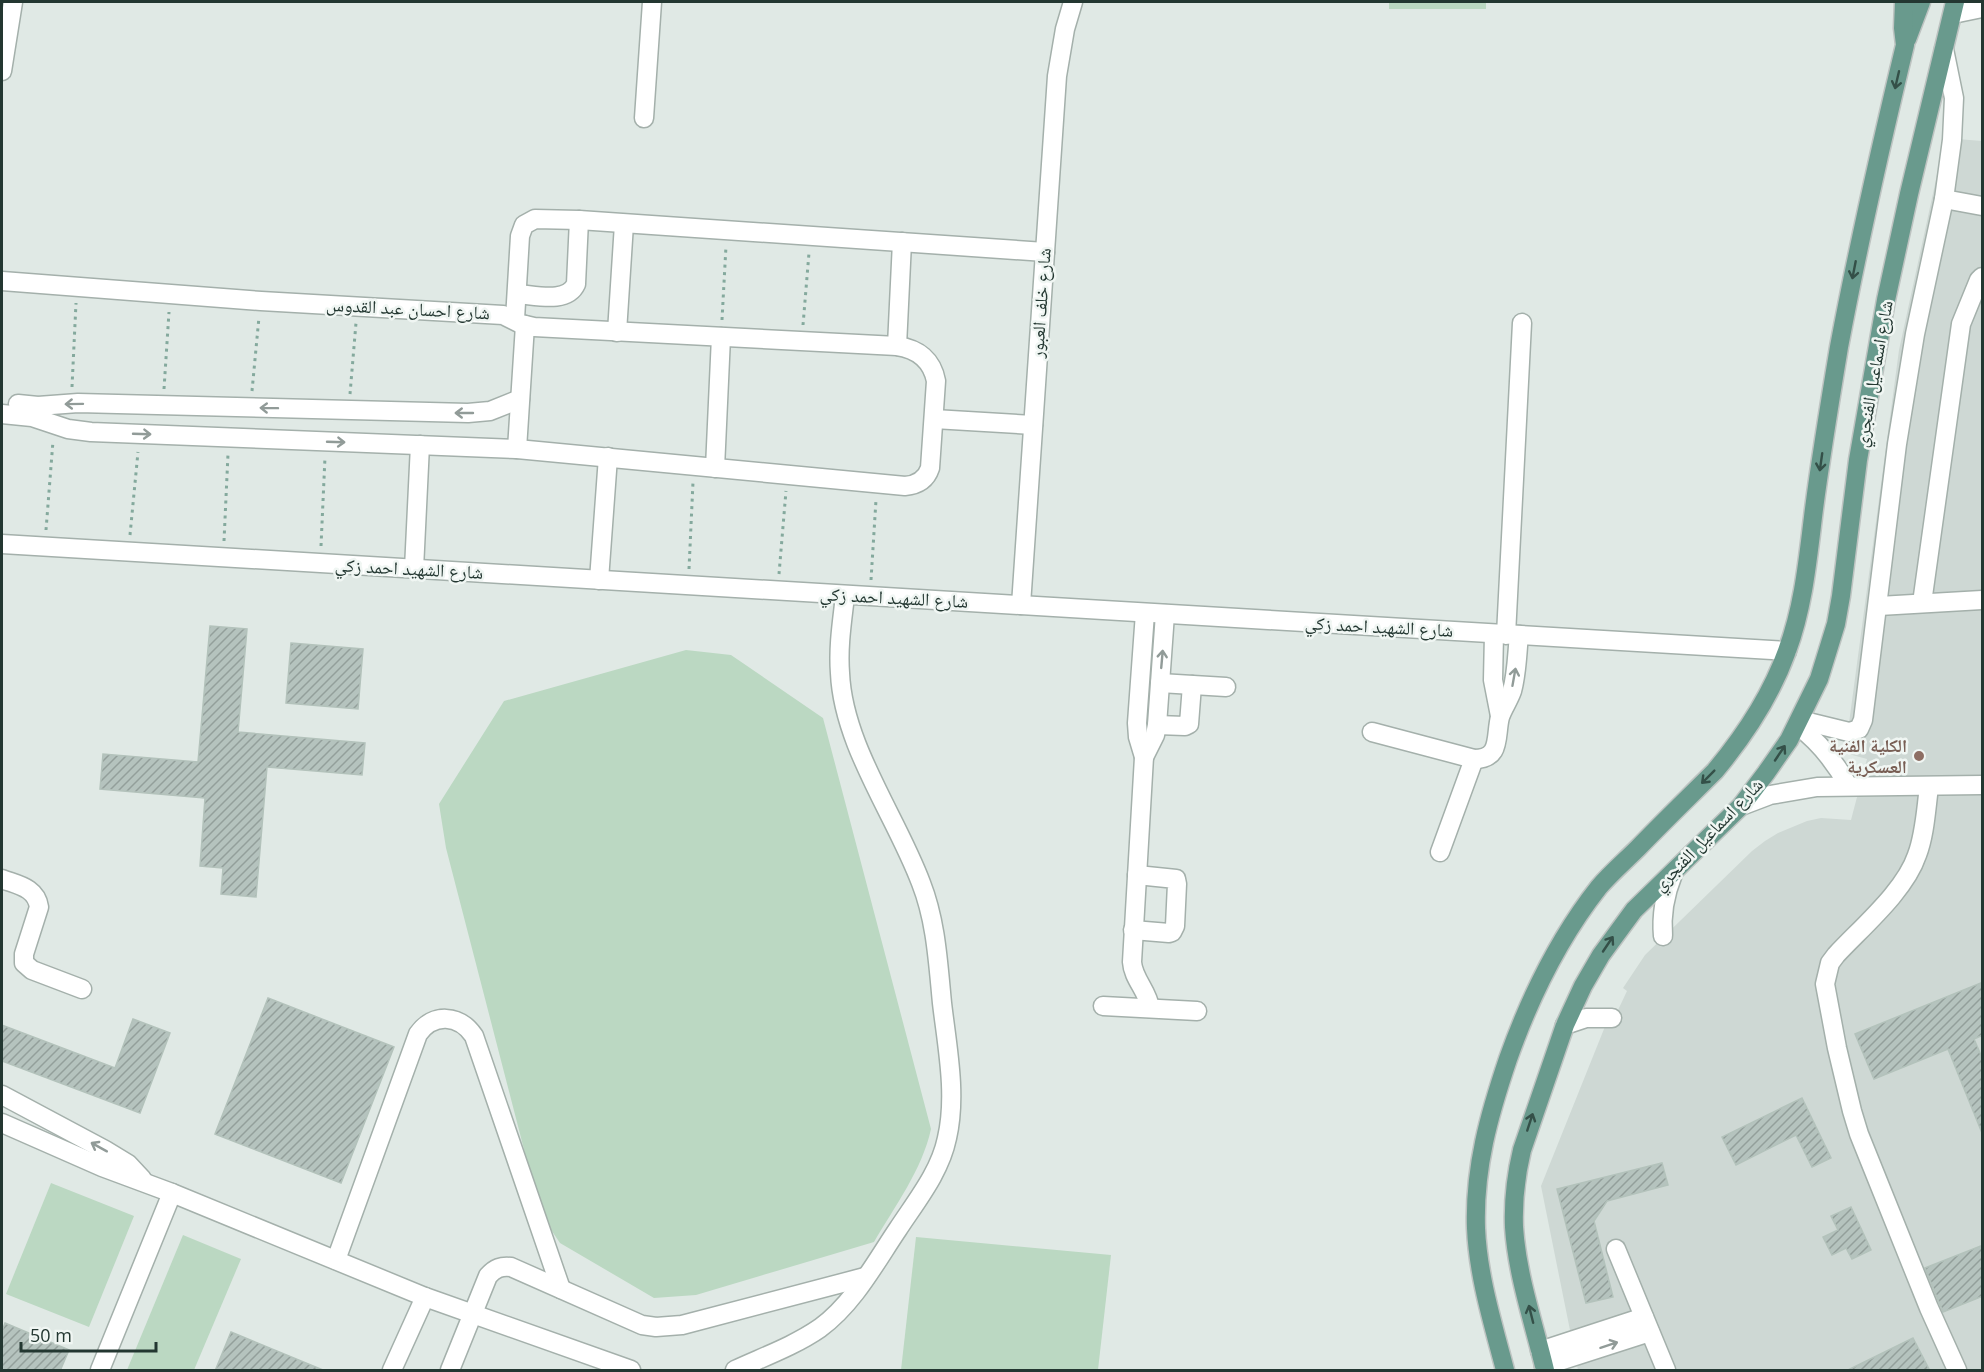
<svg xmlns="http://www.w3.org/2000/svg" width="1984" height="1372" viewBox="0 0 1984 1372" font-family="'Open Sans','Noto Naskh Arabic',sans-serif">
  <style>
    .built { fill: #ced8d4 }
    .grass { fill: #bbd8c2 }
    .building { fill: url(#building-hatch); stroke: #b3c2bb; stroke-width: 1.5 }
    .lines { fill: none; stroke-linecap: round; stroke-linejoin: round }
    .minor-casing { stroke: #a4b0ab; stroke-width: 21 }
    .major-casing { stroke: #bdc3c1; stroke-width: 21 }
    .path { stroke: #84a99d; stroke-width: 3; stroke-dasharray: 3 4.5; stroke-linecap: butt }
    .minor { stroke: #fff; stroke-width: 18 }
    .major { stroke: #699a8d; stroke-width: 18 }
    .oneway { stroke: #345048 }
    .oneway2 { stroke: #919b98 }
    .education-dot { fill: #8d6e63; stroke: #f0f6f3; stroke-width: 2 }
    .labels { text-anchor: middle; stroke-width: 5; stroke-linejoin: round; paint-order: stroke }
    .street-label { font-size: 18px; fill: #233731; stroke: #f0f6f3 }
    .education-label { font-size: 18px; font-weight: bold; fill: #785e54; stroke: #f0f6f3; text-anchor: end }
  </style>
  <defs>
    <pattern id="building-hatch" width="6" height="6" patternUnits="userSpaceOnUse" patternTransform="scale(1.5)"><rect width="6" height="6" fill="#b5c3be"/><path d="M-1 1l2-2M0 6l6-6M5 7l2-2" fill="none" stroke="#939f9b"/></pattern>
  </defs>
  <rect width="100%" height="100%" fill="#e0e9e5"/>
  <path class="built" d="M1982,136V1370H1578L1541,1186L1606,1024L1611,1025L1627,991L1623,988L1645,955L1752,851L1765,841L1778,833L1807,821L1821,818L1851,820L1867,759L1845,753L1899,350L1945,138L1982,141Z"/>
  <g class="grass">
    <rect x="1389" y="2" width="97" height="7"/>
    <path d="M686,650L731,655L823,718L931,1129C922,1170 895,1206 874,1242L696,1295L654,1298L560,1243L541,1215L446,848L439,804L504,701Z"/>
    <path d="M51,1183L134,1216L89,1327L6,1294Z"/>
    <path d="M183,1235L241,1259L194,1370H127Z"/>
    <path d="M916,1237L1111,1255L1098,1370H901Z"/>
  </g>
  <g class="building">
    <path d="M210,626L247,629L238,732L365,743L362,775L267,767L256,897L221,894L223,868L200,866L205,798L100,789L103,754L198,762Z"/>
    <path d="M291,643L363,649L358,709L286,703Z"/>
    <path d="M1983,982V1035L1974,1039L1983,1060L1982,1133L1948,1049L1874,1079L1855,1034Z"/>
    <path d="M268,998L394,1047L341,1183L215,1134Z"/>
    <path d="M133,1019L170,1033L140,1113L2,1061V1025L115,1068Z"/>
    <path d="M1802,1098L1831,1158L1812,1167L1796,1135L1736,1165L1722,1137Z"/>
    <path d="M1662,1163L1668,1185L1607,1201L1594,1221L1613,1297L1586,1303L1557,1189Z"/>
    <path d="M1851,1207L1871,1250L1852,1259L1846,1248L1832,1255L1823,1237L1838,1230L1831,1216Z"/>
    <path d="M1983,1245V1296L1943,1312L1925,1268Z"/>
    <path d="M5,1323L69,1350L60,1371H2V1331Z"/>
    <path d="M231,1332L323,1370V1371H215Z"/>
    <path d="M1913,1338L1930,1371H1846Z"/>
  </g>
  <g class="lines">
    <defs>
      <g id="minor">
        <path d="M1953,14L1982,8"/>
        <path d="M2,71L13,2"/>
        <path d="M644,118L652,2"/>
        <path d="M1944,199L1982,206"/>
        <path d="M2,281L261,301L503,315L521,324L534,327L897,346C918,349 932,360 936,381L930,468C926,480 917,485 905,486L517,449L91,432L68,429L32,417L2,414"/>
        <path d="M517,294C535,295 567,304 576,284L579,220"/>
        <path d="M515,319L520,236L524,225L535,219L579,220L1045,252"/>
        <path d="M617,332L624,224"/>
        <path d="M897,346L902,242"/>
        <path d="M18,404L38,406L78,403L468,413L490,411L520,399"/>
        <path d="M934,419L1033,425"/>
        <path d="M517,449L525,325"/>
        <path d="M715,468L721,337"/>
        <path d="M2,544L1787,651"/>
        <path d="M414,569L420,445"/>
        <path d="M599,580L608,457"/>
        <path d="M1922,603L1961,324L1979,280L1982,277"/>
        <path d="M1021,605L1057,76L1065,29L1073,2"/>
        <path d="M1879,606L1982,600"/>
        <path d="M1145,613L1137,723L1138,737L1144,757L1132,962C1133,979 1148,991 1150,1008"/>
        <path d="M1494,634L1493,680L1500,716"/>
        <path d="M1506,635L1522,323"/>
        <path d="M1160,683L1226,687"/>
        <path d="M1800,720L1849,732L1859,729L1863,720L1897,444L1915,334L1944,199L1952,140L1954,98L1944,49"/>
        <path d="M1157,725L1185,726L1189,724L1192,685"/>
        <path d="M1797,725C1819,742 1835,761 1848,786"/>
        <path d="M1372,732L1474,759C1502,759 1495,736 1500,717C1503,708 1509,700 1512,691C1517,673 1517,654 1519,635"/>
        <path d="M1144,757L1155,735L1157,725L1165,614"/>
        <path d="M1929,787C1926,809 1925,834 1917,855C1905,891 1862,927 1836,955L1830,963L1825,984L1837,1048L1852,1111L1859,1134L1929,1308L1957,1370"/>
        <path d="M1741,806L1770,795L1817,787L1982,785"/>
        <path d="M1440,852L1474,759"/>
        <path d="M2,879C17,885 36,887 39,907L24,954V963L32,970L82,989"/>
        <path d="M1133,930L1169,933L1172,932L1175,926L1177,884L1176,879L1137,875"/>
        <path d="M1663,936C1661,914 1665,894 1673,874"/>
        <path d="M1103,1006L1197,1011"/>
        <path d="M1565,1025L1586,1018H1612"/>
        <path d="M2,1095L105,1150L128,1164L142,1179"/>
        <path d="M2,1123L102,1167L172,1193L425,1297L631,1370"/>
        <path d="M1616,1249L1666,1370"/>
        <path d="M336,1260L418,1034C433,1013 459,1014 474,1036L561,1289"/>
        <path d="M1540,1351L1644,1317"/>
        <path d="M1544,1366L1650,1332"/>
        <path d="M100,1370L172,1193"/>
        <path d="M392,1370L425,1297"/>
        <path d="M450,1370L488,1276C495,1268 501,1266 511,1267L642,1325L656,1327L682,1325L865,1277"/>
        <path d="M735,1370C763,1357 794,1346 820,1328C854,1303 875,1263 898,1229C917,1200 940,1172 947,1138C957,1095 947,1046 942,1003C938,962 936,921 921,883C896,816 843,745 840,673C838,647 842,622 845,596"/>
      </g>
      <g id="major">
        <path d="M1907,39L1921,2"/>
        <path d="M1505,1370C1493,1324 1478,1276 1476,1228C1474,1168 1489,1115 1508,1059C1530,997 1558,939 1599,887C1611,873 1625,861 1638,848C1663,822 1689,797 1715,771C1745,735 1771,696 1787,651C1804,605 1808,557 1814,509C1821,455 1830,401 1839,347C1858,246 1881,145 1905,45L1903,28L1904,2"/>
        <path d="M1545,1370C1534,1324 1517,1275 1514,1227C1513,1201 1516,1175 1522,1150L1565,1025L1583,986L1601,955L1634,910L1741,806L1766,773L1789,740L1819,679L1836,624L1841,596L1858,460L1886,300L1909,194L1955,2"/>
      </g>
    </defs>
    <use href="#minor" class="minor-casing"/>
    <use href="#major" class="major-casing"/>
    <g class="path">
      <path d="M722,320L726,246"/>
      <path d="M803,325L809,253"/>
      <path d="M72,387L76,303"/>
      <path d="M164,389L169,312"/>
      <path d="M252,391L259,317"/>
      <path d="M350,394L356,323"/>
      <path d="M46,530L53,441"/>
      <path d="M130,535L138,452"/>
      <path d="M224,541L228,454"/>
      <path d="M321,546L325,457"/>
      <path d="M689,569L693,482"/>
      <path d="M779,574L786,491"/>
      <path d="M871,580L876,500"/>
    </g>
    <use href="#minor" class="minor"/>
    <use href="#major" class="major"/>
  </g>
  <defs><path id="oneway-shaft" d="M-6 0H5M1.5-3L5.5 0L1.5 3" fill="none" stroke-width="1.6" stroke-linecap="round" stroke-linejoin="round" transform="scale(1.5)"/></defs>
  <g class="oneway">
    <use href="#oneway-shaft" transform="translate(1897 80) rotate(103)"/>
    <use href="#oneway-shaft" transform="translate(1854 270) rotate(101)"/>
    <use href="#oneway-shaft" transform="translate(1821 462) rotate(98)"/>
    <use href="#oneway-shaft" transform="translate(1780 753) rotate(-56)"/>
    <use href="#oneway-shaft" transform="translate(1708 777) rotate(135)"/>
    <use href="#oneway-shaft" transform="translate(1608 944) rotate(-56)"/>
    <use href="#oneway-shaft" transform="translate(1530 1122) rotate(-72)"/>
    <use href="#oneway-shaft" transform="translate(1531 1314) rotate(-104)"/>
  </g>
  <g class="oneway2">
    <use href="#oneway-shaft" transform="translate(74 404) rotate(179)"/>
    <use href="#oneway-shaft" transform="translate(269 408) rotate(-179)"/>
    <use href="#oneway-shaft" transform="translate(464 413) rotate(180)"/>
    <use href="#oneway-shaft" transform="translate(142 434) rotate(2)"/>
    <use href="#oneway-shaft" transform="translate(336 442) rotate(2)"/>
    <use href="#oneway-shaft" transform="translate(1162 659) rotate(-85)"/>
    <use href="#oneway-shaft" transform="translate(1514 677) rotate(-80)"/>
    <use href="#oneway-shaft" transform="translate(99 1147) rotate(-151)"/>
    <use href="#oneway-shaft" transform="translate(1609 1345) rotate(-18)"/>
  </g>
  <circle class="education-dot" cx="1919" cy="756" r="6"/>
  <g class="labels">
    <g class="street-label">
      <text transform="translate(1041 303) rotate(-86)" y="6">شارع خلف العبور</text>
      <text transform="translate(408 309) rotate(3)" y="6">شارع احسان عبد القدوس</text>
      <text transform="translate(1874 374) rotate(-80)" y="6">شارع اسماعيل الفنجري</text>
      <text transform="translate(409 569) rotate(3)" y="6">شارع الشهيد احمد زكي</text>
      <text transform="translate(894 598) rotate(3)" y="6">شارع الشهيد احمد زكي</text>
      <text transform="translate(1379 627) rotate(3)" y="6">شارع الشهيد احمد زكي</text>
      <text transform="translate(1708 835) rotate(-46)" y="6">شارع اسماعيل الفنجري</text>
    </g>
    <g class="education-label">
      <text x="1907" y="752">الكلية الفنية<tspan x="1907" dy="21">العسكرية</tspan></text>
    </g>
  </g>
  <rect width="1984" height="1372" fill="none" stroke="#233731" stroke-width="6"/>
  <path d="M21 1342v9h135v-9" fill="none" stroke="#233731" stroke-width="3"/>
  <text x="30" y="1342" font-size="18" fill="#233731" stroke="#f0f6f3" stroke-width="4.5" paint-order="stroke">50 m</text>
</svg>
